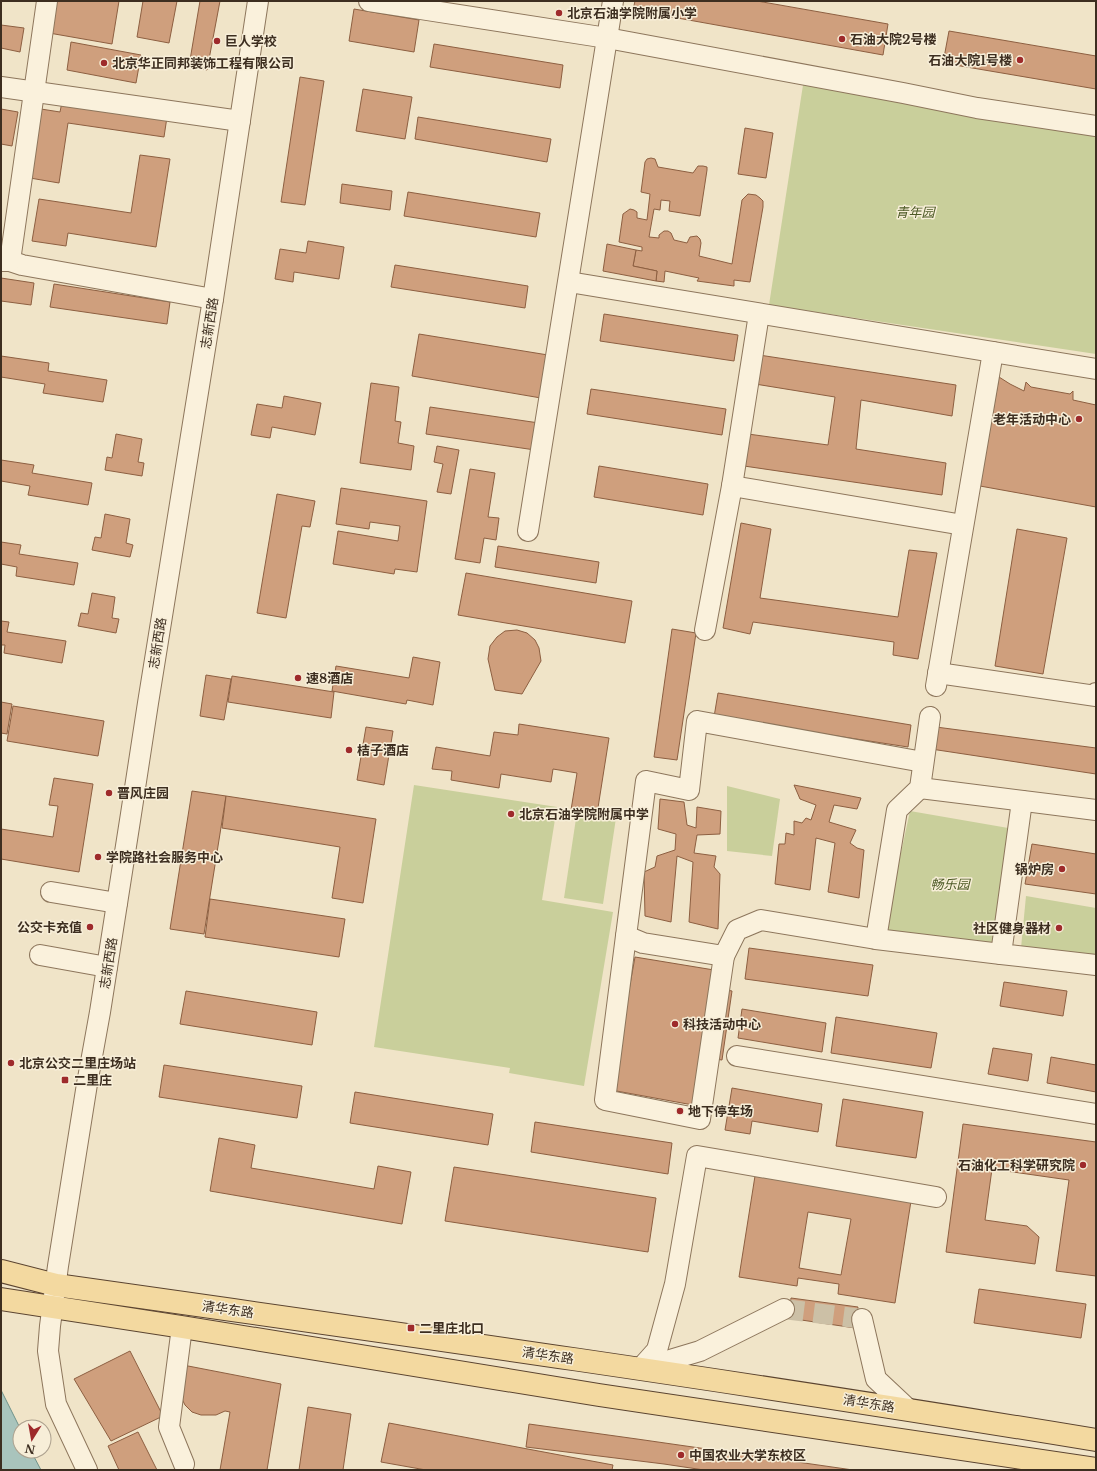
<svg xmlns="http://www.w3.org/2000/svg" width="1097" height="1471" viewBox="0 0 1097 1471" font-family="'Libre Baskerville','Noto Sans SC',serif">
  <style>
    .green { fill: #c9cf9b }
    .water { fill: #a9c4bc; stroke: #6f938a }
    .building { fill: #cf9f7d; stroke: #8d5f41; fill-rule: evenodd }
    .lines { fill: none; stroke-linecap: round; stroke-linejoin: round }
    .minor-tunnel { stroke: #ccc0a6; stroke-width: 20; stroke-dasharray: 20 10; stroke-linecap: butt }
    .minor-casing { stroke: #8d765c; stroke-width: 22 }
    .major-casing { stroke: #5b4430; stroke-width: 24 }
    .minor { stroke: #faf1dc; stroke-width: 20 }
    .major { stroke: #f3d9a0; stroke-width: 22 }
    .poi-dot { fill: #9e2a2b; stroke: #f7eed8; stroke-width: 1.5 }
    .labels { text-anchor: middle; stroke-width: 3; stroke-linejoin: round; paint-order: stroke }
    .poi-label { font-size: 13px; font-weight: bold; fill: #3d2e20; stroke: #f7eed8; text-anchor: start }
    .park-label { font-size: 13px; font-style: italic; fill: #4d5a26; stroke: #f7eed8 }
    .street-label { font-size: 13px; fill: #3d2e20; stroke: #f7eed8 }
  </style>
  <rect width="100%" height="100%" fill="#f0e4c8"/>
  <g class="green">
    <path d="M803,85L933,99L1096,126V354L769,305Z"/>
    <path d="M414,785L557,807L542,900L613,912L584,1086L509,1073L510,1068L374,1047Z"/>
    <path d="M727,786L780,799L772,856L727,851Z"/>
    <path d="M910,811L1014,829L994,944L884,931Z"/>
    <path d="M577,812L616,818L603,904L564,898Z"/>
    <path d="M1026,896L1096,908V960L1021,948Z"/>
  </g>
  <path class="water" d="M1,1390L20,1428V1451H31L41,1470H1Z"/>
  <g class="building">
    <path d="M54,1H119L112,44L49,33Z"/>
    <path d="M143,1H177L169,43L137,37Z"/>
    <path d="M200,1H220L207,70L189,66Z"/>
    <path d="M635,1H757L888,24L883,55L633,10Z"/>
    <path d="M354,9L419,20L414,52L349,41Z"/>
    <path d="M1,25L24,28L20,52L1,48Z"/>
    <path d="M949,31L1096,56V89L943,63Z"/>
    <path d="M71,42L141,55L136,83L67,70Z"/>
    <path d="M434,44L563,65L560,88L430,67Z"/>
    <path d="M300,77L324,81L305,205L281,202Z"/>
    <path d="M363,89L412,97L405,139L356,131Z"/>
    <path d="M62,102L167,117L164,137L68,123L59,183L30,178L41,109L60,112Z"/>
    <path d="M1,109L18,112L12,146L1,144Z"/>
    <path d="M418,117L551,139L547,162L415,139Z"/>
    <path d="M745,128L773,133L766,178L738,174Z"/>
    <path d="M140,155L170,159L156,247L68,233L66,246L32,241L39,199L131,213Z"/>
    <path d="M651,158L655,159L658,167L693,173L698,166H703L707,167V170L700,216L669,211L670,201L661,200L660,210L654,209L649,237L659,238V235L664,231H668L671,233L674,240L687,243L690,237L697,236L700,239L701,243L699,256L732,264L742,200L748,194L756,195L760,198L763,201V207L750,282L734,280V286L697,281L699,278L665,271L664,282L656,281L657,271L633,266L636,250L642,251V247L619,242L623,214L630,209L634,210L637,212V218L647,220L650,194L641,192L645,162L647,159Z"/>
    <path d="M342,184L392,191L390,210L340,203Z"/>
    <path d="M408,192L540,213L536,237L404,216Z"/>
    <path d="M308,241L344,247L339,279L294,272L293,282L275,279L280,249L306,253Z"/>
    <path d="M607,244L636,250L633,266L657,271L656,281L603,271Z"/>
    <path d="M395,265L528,286L525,308L391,287Z"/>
    <path d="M1,278L34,283L31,305L1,301Z"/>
    <path d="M54,284L170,302L167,324L50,307Z"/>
    <path d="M604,314L738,335L734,361L600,341Z"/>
    <path d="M419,334L548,355L541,398L412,376Z"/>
    <path d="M759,355L956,385L952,416L861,400L856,449L946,463L942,495L744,466L748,434L828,445L835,397L755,384Z"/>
    <path d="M1,356L49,363L48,371L107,380L103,402L43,393L45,384L1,377Z"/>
    <path d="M999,377L1010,384L1024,391L1026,382L1031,387L1070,394L1073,391V400L1096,405V507L980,486Z"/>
    <path d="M371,383L399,387L395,421L401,422L398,443L414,446L411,470L360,463Z"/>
    <path d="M591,389L726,409L722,435L587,414Z"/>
    <path d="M284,396L321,403L315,435L272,427L270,438L251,435L257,404L282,408Z"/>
    <path d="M430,407L539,423L535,450L426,434Z"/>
    <path d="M116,434L142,439L138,462L144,463L142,476L105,470L107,457L112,458Z"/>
    <path d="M437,446L459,450L451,494L437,492L443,464L434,462Z"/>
    <path d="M1,460L34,465L32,473L92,483L88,505L28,495L30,486L1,481Z"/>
    <path d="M599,466L708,484L703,515L594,497Z"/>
    <path d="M470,469L495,473L488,517L499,518L496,540L484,538L480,563L455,559Z"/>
    <path d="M341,488L427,501L417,572L395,569L394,574L333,564L338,531L398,541L400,526L370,522L369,529L336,524Z"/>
    <path d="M277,494L315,501L310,527L302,526L286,618L257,613Z"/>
    <path d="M105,514L130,519L126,543L133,545L130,557L92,550L95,537L101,538Z"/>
    <path d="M741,523L771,529L760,598L898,617L909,550L937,553L918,659L893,655L894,642L753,622L750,634L723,628Z"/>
    <path d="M1017,529L1067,538L1043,674L995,666Z"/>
    <path d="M1,542L21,545L19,554L78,563L74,585L16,576L17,567L1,564Z"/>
    <path d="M498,546L599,562L596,583L495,567Z"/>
    <path d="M466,573L632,601L625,643L458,615Z"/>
    <path d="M92,593L115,597L112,618L119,619L116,633L78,626L81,613L88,614Z"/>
    <path d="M1,621L9,622L7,632L66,641L62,663L4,653L5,645H1Z"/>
    <path d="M672,629L696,633L677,760L654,757Z"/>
    <path d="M517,630L527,633L535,640L539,648L541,661L522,694L495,690L488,659L490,646L497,637L505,631Z"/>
    <path d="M413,657L440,662L433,705L407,700L406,704L332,691L336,666L409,678Z"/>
    <path d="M206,675L231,679L224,720L200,716Z"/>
    <path d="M232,676L334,692L331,718L228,702Z"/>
    <path d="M718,693L911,725L908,747L714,717Z"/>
    <path d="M1,702L12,704L7,734L1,733Z"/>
    <path d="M13,706L104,721L98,756L7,741Z"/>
    <path d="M519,724L609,738L597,814L571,810L577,773L553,769L551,782L501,774L499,788L451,780L452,771L432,769L436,747L490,756L494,732L518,735Z"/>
    <path d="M366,727L393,731L384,785L357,780Z"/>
    <path d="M936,727L1096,748V774L931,749Z"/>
    <path d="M54,778L93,784L79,872L1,859V829L53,837L58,806L49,805Z"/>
    <path d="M794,785L861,798L857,809L834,805L829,822L856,830L850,843L857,848L864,850L859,898L828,892L835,843L816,838L810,890L775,884L779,844H785L786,833L794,835V821L802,823L806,818L811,820L816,805L800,799Z"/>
    <path d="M192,791L226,796L204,934L170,929Z"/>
    <path d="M226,796L376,819L363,903L332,898L340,847L222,828Z"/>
    <path d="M660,799L684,802L687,825L696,828L697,807L721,811L720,834L697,835L694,853L716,856L714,867L720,874L718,929L689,922L693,862L677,856L671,922L645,916L644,872L655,867L657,856L675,850L676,834L658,829Z"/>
    <path d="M1032,844L1096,854V894L1025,884Z"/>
    <path d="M210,899L345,919L339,957L205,937Z"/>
    <path d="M749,948L873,965L868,996L745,979Z"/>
    <path d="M635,957L714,970L712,987L732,991L722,1060L701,1057L693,1105L611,1090Z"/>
    <path d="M1004,982L1067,991L1063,1016L1000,1006Z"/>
    <path d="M186,991L317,1012L312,1045L180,1024Z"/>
    <path d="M742,1009L826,1023L822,1052L738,1038Z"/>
    <path d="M836,1017L937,1033L931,1068L831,1053Z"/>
    <path d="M993,1048L1032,1054L1028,1081L988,1074Z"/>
    <path d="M1051,1057L1096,1065V1092L1047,1083Z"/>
    <path d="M164,1065L302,1086L297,1118L159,1097Z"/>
    <path d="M732,1088L822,1104L818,1132L752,1121L750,1134L725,1130Z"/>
    <path d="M355,1092L493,1114L488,1145L350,1123Z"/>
    <path d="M843,1099L923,1112L916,1158L836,1146Z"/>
    <path d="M535,1122L672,1143L668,1174L531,1152Z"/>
    <path d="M963,1124L1096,1142V1276L1056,1271L1069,1180L992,1169L985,1220L1027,1226L1039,1237L1035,1264L946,1252Z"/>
    <path d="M219,1138L255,1145L251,1168L374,1189L378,1166L411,1172L402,1224L210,1191Z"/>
    <path d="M454,1167L656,1198L648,1252L445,1221Z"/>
    <path d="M755,1176L911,1201L895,1303L838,1294L839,1284L798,1278L797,1286L739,1277ZM808,1212L851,1219L841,1275L799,1268Z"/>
    <path d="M979,1289L1086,1304L1081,1338L974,1323Z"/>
    <path d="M791,1298L858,1307L855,1328L788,1318Z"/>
    <path d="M130,1351L163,1416L111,1441L74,1379Z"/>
    <path d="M183,1365L281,1384L267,1470H220L230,1412L225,1411L216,1415H201L192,1412L185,1405L179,1393Z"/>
    <path d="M308,1407L351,1414L343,1470H299Z"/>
    <path d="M389,1423L613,1465L612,1470H426L381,1462Z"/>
    <path d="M529,1424L637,1439L853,1470H704L664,1464L526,1447Z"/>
    <path d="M138,1432L157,1470H119L108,1446Z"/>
  </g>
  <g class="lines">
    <path class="minor-tunnel" d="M784,1309L862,1319"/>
    <defs>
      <g id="minor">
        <path d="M369,1L607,38L903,93L977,108L1096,126"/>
        <path d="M1,87L240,121"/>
        <path d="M1,261H10L22,265L213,299"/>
        <path d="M10,261L47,1"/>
        <path d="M569,282L1096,369"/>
        <path d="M732,486L963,525"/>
        <path d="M528,531L613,1"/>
        <path d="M705,630L732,486L759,314"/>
        <path d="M938,673L1096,696V693"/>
        <path d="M936,686L993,352"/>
        <path d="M930,717L920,788L897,810L876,939L1001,954"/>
        <path d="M920,788L1096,810"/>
        <path d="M1022,801L1001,954L1096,965"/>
        <path d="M51,892L117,903"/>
        <path d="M626,936L605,1100L700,1119L724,956"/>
        <path d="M876,939L761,920L737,930L724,956L643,943L626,936L646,781L689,790L697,721L923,762"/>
        <path d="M40,955L107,967"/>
        <path d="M737,1056L1096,1114"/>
        <path d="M862,1319L876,1379L908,1409"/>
        <path d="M182,1327L169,1427L184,1464"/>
        <path d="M640,1369L657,1350L675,1284L697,1156L936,1197"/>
        <path d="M640,1369L700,1351L784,1309"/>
        <path d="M87,1470L56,1404L48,1351L50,1326L58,1266L87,1084L100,1012L131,814L148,703L213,299L258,1"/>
      </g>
      <g id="major">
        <path d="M1,1271L56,1285C403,1334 750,1383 1096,1440"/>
        <path d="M1,1299L182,1327L599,1395L1096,1469"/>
      </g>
    </defs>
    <use href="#minor" class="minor-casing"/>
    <use href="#major" class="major-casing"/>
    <use href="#minor" class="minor"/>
    <use href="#major" class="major"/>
  </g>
  <g class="poi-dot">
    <circle cx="559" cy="13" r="4"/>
    <circle cx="842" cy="39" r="4"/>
    <circle cx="217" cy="41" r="4"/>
    <circle cx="1020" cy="60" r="4"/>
    <circle cx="104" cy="63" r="4"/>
    <circle cx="1079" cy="419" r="4"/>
    <circle cx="298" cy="678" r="4"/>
    <circle cx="349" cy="750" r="4"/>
    <circle cx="109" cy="793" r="4"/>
    <circle cx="511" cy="814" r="4"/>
    <circle cx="98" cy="857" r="4"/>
    <circle cx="1062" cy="869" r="4"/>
    <circle cx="90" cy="927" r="4"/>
    <circle cx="1059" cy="928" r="4"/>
    <circle cx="675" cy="1024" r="4"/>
    <circle cx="11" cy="1063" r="4"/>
    <rect x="61" y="1076" width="8" height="8" rx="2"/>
    <circle cx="680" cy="1111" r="4"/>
    <circle cx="1083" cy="1165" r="4"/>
    <rect x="407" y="1324" width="8" height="8" rx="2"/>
    <circle cx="681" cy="1455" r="4"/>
  </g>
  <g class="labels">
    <g class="poi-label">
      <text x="567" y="18">北京石油学院附属小学</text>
      <text x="850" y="44">石油大院2号楼</text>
      <text x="225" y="46">巨人学校</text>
      <text x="1012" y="65" text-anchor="end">石油大院1号楼</text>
      <text x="112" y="68">北京华正同邦装饰工程有限公司</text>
      <text x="1071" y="424" text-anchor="end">老年活动中心</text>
      <text x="306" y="683">速8酒店</text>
      <text x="357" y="755">桔子酒店</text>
      <text x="117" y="798">晋风庄园</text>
      <text x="519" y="819">北京石油学院附属中学</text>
      <text x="106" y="862">学院路社会服务中心</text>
      <text x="1054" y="874" text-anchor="end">锅炉房</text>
      <text x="82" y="932" text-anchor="end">公交卡充值</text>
      <text x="1051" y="933" text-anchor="end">社区健身器材</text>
      <text x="683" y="1029">科技活动中心</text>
      <text x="19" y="1068">北京公交二里庄场站</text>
      <text x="73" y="1085">二里庄</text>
      <text x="688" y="1116">地下停车场</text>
      <text x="1075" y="1170" text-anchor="end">石油化工科学研究院</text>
      <text x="419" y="1333">二里庄北口</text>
      <text x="689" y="1460">中国农业大学东校区</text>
    </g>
    <g class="park-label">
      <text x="915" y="217">青年园</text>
      <text x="950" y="889">畅乐园</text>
    </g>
    <g class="street-label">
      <text transform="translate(209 323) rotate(-81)" y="5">志新西路</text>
      <text transform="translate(157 643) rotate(-81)" y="5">志新西路</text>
      <text transform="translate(108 963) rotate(-81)" y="5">志新西路</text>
      <text transform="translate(228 1309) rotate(8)" y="5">清华东路</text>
      <text transform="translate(548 1355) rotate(8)" y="5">清华东路</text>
      <text transform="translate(869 1403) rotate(9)" y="5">清华东路</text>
    </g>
  </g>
  <rect width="1097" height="1471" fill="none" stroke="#3d2e20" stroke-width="4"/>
  <g transform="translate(32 1439) rotate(191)"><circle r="19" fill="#f7eed8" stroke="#ada18e"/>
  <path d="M0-3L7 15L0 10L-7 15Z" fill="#9e2a2b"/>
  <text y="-6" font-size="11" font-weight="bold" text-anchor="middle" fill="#3d2e20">N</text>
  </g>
</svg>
